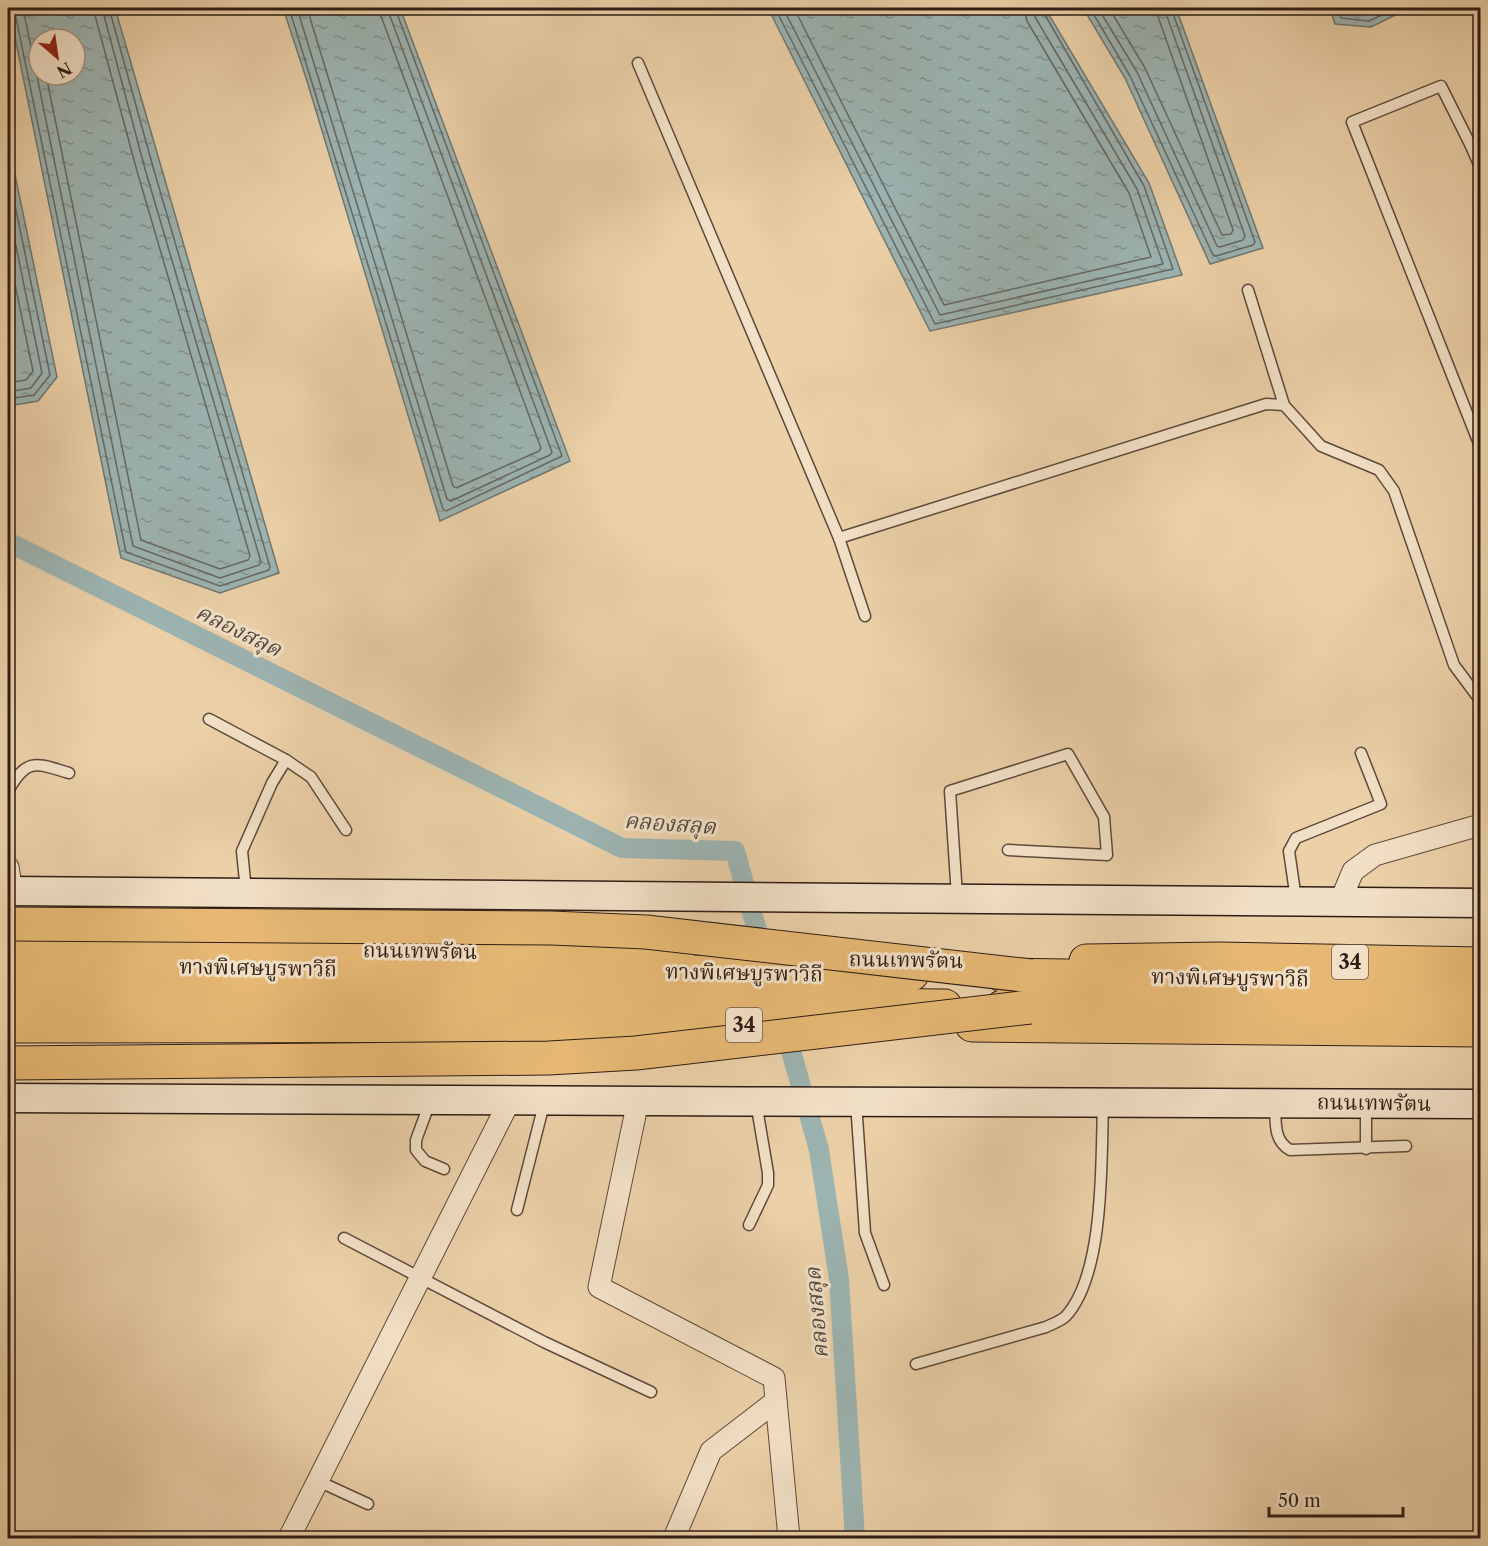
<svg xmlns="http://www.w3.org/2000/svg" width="1488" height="1546" viewBox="0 0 1488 1546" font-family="'Libre Caslon Text','Noto Serif Thai',serif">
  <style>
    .water { fill: url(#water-ripples); stroke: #707873; stroke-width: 1.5; fill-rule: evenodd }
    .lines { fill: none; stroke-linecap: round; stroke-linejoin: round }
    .shore { stroke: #666864; stroke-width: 1.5 }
    .canal { stroke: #9cb4b2; stroke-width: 20 }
    .service-casing { stroke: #5e4a3a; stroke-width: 13 }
    .minor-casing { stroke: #5e4a3a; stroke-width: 23 }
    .secondary-casing { stroke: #2f1d15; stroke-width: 31 }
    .trunk-casing { stroke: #2f1d15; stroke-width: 35 }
    .motorway-casing { stroke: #2f1d15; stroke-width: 35 }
    .service { stroke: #f2e0c6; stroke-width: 10 }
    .minor { stroke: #f2e0c6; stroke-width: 21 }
    .secondary { stroke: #f2e0c6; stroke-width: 28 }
    .trunk { stroke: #e6b874; stroke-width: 33 }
    .motorway { stroke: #e6b874; stroke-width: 33 }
    .motorway-bridge-casing { stroke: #2f1d15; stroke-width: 35; stroke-linecap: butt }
    .motorway-bridge { stroke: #e6b874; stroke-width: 33 }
    .labels { text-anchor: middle; stroke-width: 6; stroke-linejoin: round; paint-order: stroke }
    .shield { fill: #f2e0c6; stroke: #6a584a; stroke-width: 1.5 }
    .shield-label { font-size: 20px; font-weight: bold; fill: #2f1d15 }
    .street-label { font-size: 21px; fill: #2f1d15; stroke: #f2e0c6 }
    .water-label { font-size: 22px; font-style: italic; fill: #504a44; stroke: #f2e0c6 }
  </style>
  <defs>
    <pattern id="water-ripples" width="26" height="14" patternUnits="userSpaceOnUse" patternTransform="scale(1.5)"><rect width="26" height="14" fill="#9cb4b2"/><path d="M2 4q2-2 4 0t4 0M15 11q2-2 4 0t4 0" fill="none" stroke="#809290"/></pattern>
  </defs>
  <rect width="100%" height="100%" fill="#ebd0a8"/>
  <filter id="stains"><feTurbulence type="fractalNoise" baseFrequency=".00333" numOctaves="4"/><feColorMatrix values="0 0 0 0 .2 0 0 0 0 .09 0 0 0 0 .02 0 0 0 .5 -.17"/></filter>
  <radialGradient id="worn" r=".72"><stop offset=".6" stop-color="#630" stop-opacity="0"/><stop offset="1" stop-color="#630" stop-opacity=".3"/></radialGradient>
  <g class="water">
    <path d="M9,8H115L279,573L220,593L121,558ZM39,39H75V75H39Z"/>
    <path d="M283,8H400L570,461L440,521L307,81Z"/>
    <path d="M768,8H1045L1149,183L1182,275L930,331Z"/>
    <path d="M1083,8H1176L1263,248L1210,264L1125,78Z"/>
    <path d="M1330,8H1410L1371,27L1335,24Z"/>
    <path d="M8,141L57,377L38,401L8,406Z"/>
  </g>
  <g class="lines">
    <g class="shore">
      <path d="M14,8L126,552L220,586L269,570L270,567L153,167L109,8"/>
      <path d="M23,8L133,546L220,578L259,565L261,562L145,169L102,8"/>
      <path d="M289,8L443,509L446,511L562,456L395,8"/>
      <path d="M297,8L447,499L451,501L550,455L552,452L387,8"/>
      <path d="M307,8L453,486L456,488L539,451L541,448L378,8"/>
      <path d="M775,8L935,324L1173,269L1144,186L1041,8"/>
      <path d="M783,8L940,315L1163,264L1137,189L1035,17L1033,8"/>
      <path d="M794,8L944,305L1151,257L1129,193L1027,21L1024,8"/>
      <path d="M1090,8L1130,76L1213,255L1216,256L1253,245L1255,242L1171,8"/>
      <path d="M1098,8L1137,72L1217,246L1220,247L1243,240L1245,236L1164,8"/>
      <path d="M1109,8L1145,68L1222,235L1231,234L1233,230L1155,8"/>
      <path d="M1336,8L1341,18L1369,21L1397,8"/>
      <path d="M46,75L141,540L220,569L248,560L250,556L137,171L93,8"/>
      <path d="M8,171L50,375L34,395L8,399"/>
      <path d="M8,207L42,373L31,388L8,392"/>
      <path d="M8,251L33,371L26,380L8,383"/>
    </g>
    <g class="canal">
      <path d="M8,542L622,848L735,851L763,952"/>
      <path d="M784,1026L819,1150L839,1279L855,1538"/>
    </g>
    <defs>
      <g id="service">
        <path d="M638,63L839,538L1266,404L1284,405L1321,446L1379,470L1394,491L1454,665L1480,700"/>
        <path d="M1480,142L1471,146L1441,86L1352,122L1480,446"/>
        <path d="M1471,146L1480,167"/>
        <path d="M1248,290L1284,405"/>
        <path d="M839,538L865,616"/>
        <path d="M209,719L286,760"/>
        <path d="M8,791C27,757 36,763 69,773"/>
        <path d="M246,891L242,851L272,783L286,760L311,777L346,830"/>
        <path d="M957,896L950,791L1068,754L1104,817L1107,855L1008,850"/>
        <path d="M1296,899L1289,851L1296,838L1381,804L1361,753"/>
        <path d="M430,1102L416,1140V1150L425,1161L444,1169"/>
        <path d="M856,1102L865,1233L884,1285"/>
        <path d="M1275,1104C1276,1122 1273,1140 1290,1150L1406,1146"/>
        <path d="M1366,1149V1104"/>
        <path d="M517,1210L544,1104"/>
        <path d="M749,1225L768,1185V1173L756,1102"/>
        <path d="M344,1238L544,1342L651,1392"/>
        <path d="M916,1364L1046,1327C1052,1324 1061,1321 1066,1316C1105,1273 1101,1160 1103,1104"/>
        <path d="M318,1481L368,1504"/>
      </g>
      <g id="minor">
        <path d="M8,867L12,891"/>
        <path d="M1340,902L1353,871L1375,855L1480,825"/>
        <path d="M638,1101L599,1287L774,1378L789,1538"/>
        <path d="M289,1538L509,1102"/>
        <path d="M674,1538L711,1451L776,1401"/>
      </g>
      <g id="secondary">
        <path d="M8,891L1480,903"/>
        <path d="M8,1098C499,1103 989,1100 1480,1104"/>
      </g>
      <g id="trunk">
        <path d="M8,947L678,956"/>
        <path d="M1086,961L1219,959L1480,964"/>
        <path d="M972,1025L1480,1030"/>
        <path d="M8,1026L777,1025"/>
      </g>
      <g id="motorway">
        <path d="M8,966L912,974"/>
        <path d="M1002,975L1480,982"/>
        <path d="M8,998L945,1006"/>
        <path d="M1002,1007L1480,1013"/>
      </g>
    </defs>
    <use href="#service" class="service-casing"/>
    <use href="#minor" class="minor-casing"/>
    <use href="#secondary" class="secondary-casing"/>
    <use href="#trunk" class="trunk-casing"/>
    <use href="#motorway" class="motorway-casing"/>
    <use href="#service" class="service"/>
    <use href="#minor" class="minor"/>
    <use href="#secondary" class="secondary"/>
    <use href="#trunk" class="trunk"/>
    <use href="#motorway" class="motorway"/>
    <defs>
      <g id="motorway-bridge">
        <path d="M8,924L551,928L646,932L1031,976"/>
        <path d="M8,1063L549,1058L636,1053L1030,1007"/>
      </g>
    </defs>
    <use href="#motorway-bridge" class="motorway-bridge-casing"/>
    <use href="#motorway-bridge" class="motorway-bridge"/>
  </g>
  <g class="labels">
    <g class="shield">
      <rect x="1332" y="945" width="36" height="34" rx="4.5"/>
      <rect x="726" y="1008" width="36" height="34" rx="4.5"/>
    </g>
    <g class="shield-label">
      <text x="1350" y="969">34</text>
      <text x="744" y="1032">34</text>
    </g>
    <g class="street-label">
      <text transform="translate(420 951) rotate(1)" y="7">ถนนเทพรัตน</text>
      <text transform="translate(906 960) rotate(1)" y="7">ถนนเทพรัตน</text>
      <text transform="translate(258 968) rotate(1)" y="7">ทางพิเศษบูรพาวิถี</text>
      <text transform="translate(744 973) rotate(1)" y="7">ทางพิเศษบูรพาวิถี</text>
      <text transform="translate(1230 978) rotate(1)" y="7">ทางพิเศษบูรพาวิถี</text>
      <text transform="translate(1374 1103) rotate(1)" y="7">ถนนเทพรัตน</text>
    </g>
    <g class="water-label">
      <text transform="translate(239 630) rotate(26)" y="8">คลองสลุด</text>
      <text transform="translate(670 823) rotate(4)" y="8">คลองสลุด</text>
      <text transform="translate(816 1313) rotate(-95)" y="8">คลองสลุด</text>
    </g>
  </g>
  <rect width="1488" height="1546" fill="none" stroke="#ebd0a8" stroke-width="30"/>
  <rect x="9" y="9" width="1470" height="1528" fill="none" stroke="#2f1d15" stroke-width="3"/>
  <rect x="15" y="15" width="1458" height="1516" fill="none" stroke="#2f1d15" stroke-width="1.5"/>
  <g transform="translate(57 57) rotate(151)"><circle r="28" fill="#f2e0c6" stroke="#a4927f" stroke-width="1.5"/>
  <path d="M0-4.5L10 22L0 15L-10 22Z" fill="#8f2418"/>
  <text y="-9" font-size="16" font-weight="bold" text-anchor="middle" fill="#2f1d15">N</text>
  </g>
  <path d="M1269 1507v9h134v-9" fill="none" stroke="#2f1d15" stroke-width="3"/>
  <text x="1278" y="1507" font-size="18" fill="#2f1d15" stroke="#f2e0c6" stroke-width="4.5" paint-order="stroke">50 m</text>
  <rect width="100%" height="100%" filter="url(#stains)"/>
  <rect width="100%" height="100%" fill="url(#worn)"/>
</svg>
